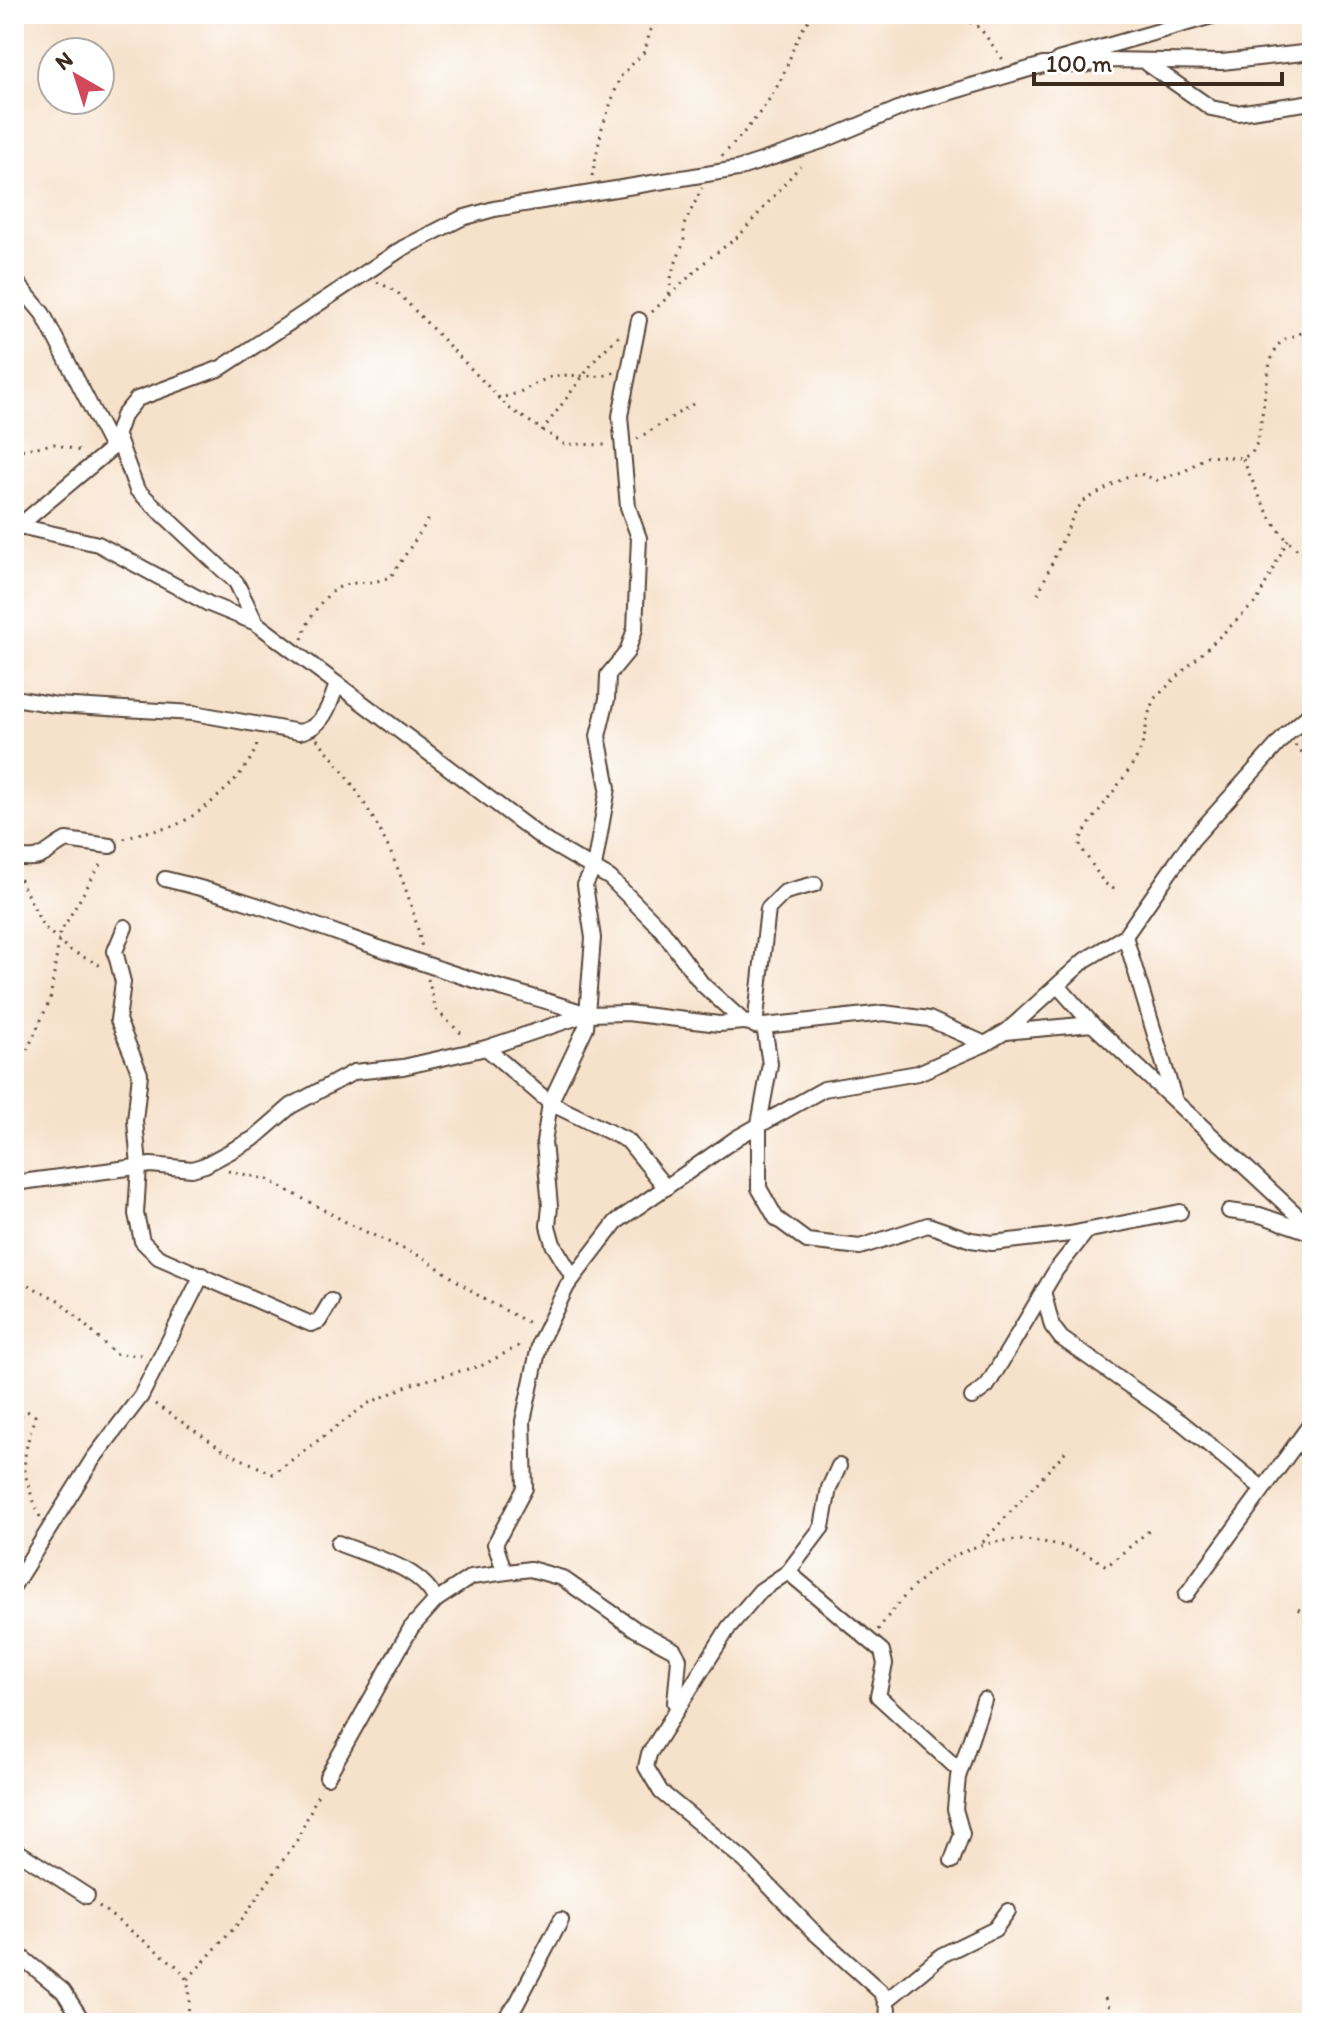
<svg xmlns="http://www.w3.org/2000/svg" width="1326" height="2037" viewBox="0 0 1326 2037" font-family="Itim,sans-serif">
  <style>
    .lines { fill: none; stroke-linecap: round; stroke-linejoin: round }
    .minor-casing { stroke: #574538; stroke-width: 18 }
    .path { stroke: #574538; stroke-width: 3; stroke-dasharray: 2 6; stroke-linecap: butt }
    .minor { stroke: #fff; stroke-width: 14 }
  </style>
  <rect width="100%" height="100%" fill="#fff"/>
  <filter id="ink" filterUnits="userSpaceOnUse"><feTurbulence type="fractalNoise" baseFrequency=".0125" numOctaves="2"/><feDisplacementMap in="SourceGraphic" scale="16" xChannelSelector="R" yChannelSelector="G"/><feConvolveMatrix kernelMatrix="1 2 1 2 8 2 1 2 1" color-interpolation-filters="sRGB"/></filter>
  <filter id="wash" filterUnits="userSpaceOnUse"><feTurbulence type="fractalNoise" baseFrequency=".006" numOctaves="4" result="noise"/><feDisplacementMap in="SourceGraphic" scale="32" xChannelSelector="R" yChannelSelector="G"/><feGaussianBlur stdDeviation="1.8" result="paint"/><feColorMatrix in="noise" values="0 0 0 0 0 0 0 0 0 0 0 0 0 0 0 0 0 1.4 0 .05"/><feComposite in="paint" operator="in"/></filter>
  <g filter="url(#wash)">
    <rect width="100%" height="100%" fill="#f6e1ca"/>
  </g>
  <g filter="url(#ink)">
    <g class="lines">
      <defs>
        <g id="minor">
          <path d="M1308,14L1312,28"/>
          <path d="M1058,60L1219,14"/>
          <path d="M1148,64L1211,108L1237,113L1312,102"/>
          <path d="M14,279L43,314L112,448"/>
          <path d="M118,439L137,490L236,582L256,623"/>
          <path d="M19,526L98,544L209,604L256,623L546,841L610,878L661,929L702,984L744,1022L764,1026L884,1013L929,1019L985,1044L1005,1032L1092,1024L1312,1229"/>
          <path d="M14,530L112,448L123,416L137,399L221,368L403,248L462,218L494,209L737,169L822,141L910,104L1043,65H1084L1106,60L1222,62L1312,52"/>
          <path d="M14,698L56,705L194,713L299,732C323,728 330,705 337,684"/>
          <path d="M14,857C45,862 42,853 66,840L110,846"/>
          <path d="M165,879C259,901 348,939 440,969C488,986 538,997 587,1014"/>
          <path d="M125,927L115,951L123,982L118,1020L140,1074L135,1121L139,1166L136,1214L142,1241L158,1257L311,1324L319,1321L331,1301"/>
          <path d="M1125,936L1175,1101"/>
          <path d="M1059,987L1092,1024"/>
          <path d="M755,1026L768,909L785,892L815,884"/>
          <path d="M764,1026L770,1064L759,1124V1188L776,1218L807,1241L860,1247L928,1225L971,1240L992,1243L1070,1234L1180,1212"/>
          <path d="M1006,1032L1085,960L1125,936L1192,840L1286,735L1312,712"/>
          <path d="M486,1048L550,1103L628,1141L666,1188"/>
          <path d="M14,1183L151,1165L192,1169L205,1165L253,1139L291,1106L354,1072L403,1067L486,1048L587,1014L627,1013L719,1024L744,1022"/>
          <path d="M1229,1211L1260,1215L1312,1233"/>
          <path d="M573,1277L553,1244L548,1226L550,1206L544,1142L550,1103L586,1027L593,938L585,885L594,867L608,788L598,736L607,699L608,675L627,652L635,629L639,538L628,507L620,416L639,320"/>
          <path d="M1043,1291L1052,1326L1061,1338L1181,1422L1262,1488"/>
          <path d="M972,1397L987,1386L1056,1270L1087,1231"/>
          <path d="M338,1543C370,1557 419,1565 436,1600"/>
          <path d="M504,1570L495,1544L525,1488L523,1421L540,1342L567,1286L616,1222L738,1137L824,1089L918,1073L985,1044"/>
          <path d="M788,1572L822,1527L829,1488L839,1466"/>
          <path d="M14,1585L93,1459L141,1396L202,1275"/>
          <path d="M1186,1595L1312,1422"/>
          <path d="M327,1777L411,1628L436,1600L471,1577L530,1569L562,1578L635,1629L674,1650L679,1659L675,1703"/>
          <path d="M14,1849L87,1896"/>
          <path d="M952,1861L962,1834L955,1809L958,1777L984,1700"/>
          <path d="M14,1951L63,1991L84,2023"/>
          <path d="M886,2001L942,1955L995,1929L1008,1911"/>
          <path d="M501,2023L516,2005L561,1920"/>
          <path d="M886,2023L888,2009L882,1993L814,1932L745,1861L661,1792L646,1767L649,1754L729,1627L760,1591L788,1572L882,1651L885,1664L878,1696L959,1770"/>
          <path d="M1311,2023L1312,2021"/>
        </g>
      </defs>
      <use href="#minor" class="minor-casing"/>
      <g class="path">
        <path d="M956,14L980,28L1004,61"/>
        <path d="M722,156C745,132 768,106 783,75C793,53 796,33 814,14"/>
        <path d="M592,176L602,128L620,77L645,51L650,31L661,14"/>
        <path d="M377,282L396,291L509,408L564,444L607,445"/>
        <path d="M669,294L672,272L684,242V225L702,188"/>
        <path d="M652,312L707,260L740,235L800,166"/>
        <path d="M497,398C525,395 536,379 557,376C577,373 595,381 615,372"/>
        <path d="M542,431L598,356L620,335"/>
        <path d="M637,439L693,404"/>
        <path d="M14,451L54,444L84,452"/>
        <path d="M1243,459C1259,496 1275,540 1312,559"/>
        <path d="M1038,594L1076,510L1084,501L1126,477L1141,474L1157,480L1185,471L1207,456L1243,458L1252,453L1258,441L1270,362L1278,345L1285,339L1312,329"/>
        <path d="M302,639C308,618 326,588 349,584C364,581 379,584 392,575L429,519"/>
        <path d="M317,739C368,797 407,872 422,948"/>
        <path d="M1295,745L1312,763"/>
        <path d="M124,839C142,830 161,832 178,824C206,811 253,770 258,740"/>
        <path d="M16,872L43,926L68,949L105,968"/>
        <path d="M1114,889L1104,883L1080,846L1081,838C1098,808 1123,783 1139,753C1148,734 1145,715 1155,698L1257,601L1288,539"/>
        <path d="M428,979L436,1010L465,1037"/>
        <path d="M14,1079L50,1000L60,933L103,860"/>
        <path d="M228,1171L267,1179L355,1227L424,1258L482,1298L533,1325"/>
        <path d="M14,1278L60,1301L115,1354L146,1355"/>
        <path d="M155,1404L225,1451L273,1474L367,1404L412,1384L483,1365L522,1344"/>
        <path d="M14,1420L27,1411L35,1416C20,1466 21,1469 40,1517"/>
        <path d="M983,1542L1066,1451"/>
        <path d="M1298,1609L1312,1621"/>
        <path d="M878,1630C930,1555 989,1521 1080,1551C1090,1554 1098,1562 1107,1566L1152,1528"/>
        <path d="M99,1906L179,1968C194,1986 189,2000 187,2023"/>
        <path d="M188,1979L243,1918L297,1840L320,1790"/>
        <path d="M1105,1998L1115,2023"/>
      </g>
      <use href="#minor" class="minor"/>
    </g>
  </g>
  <rect width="1326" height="2037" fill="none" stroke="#fff" stroke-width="48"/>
  <g transform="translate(76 76) rotate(321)"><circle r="38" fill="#ffffff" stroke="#b1aaa5" stroke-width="2"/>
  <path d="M0-6L14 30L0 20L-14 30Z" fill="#d1495b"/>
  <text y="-12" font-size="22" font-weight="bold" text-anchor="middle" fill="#3b2a1e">N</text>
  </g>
  <path d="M1034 72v12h248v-12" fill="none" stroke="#3b2a1e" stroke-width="4"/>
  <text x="1046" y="72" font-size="24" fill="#3b2a1e" stroke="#ffffff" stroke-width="6" paint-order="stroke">100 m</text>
</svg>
